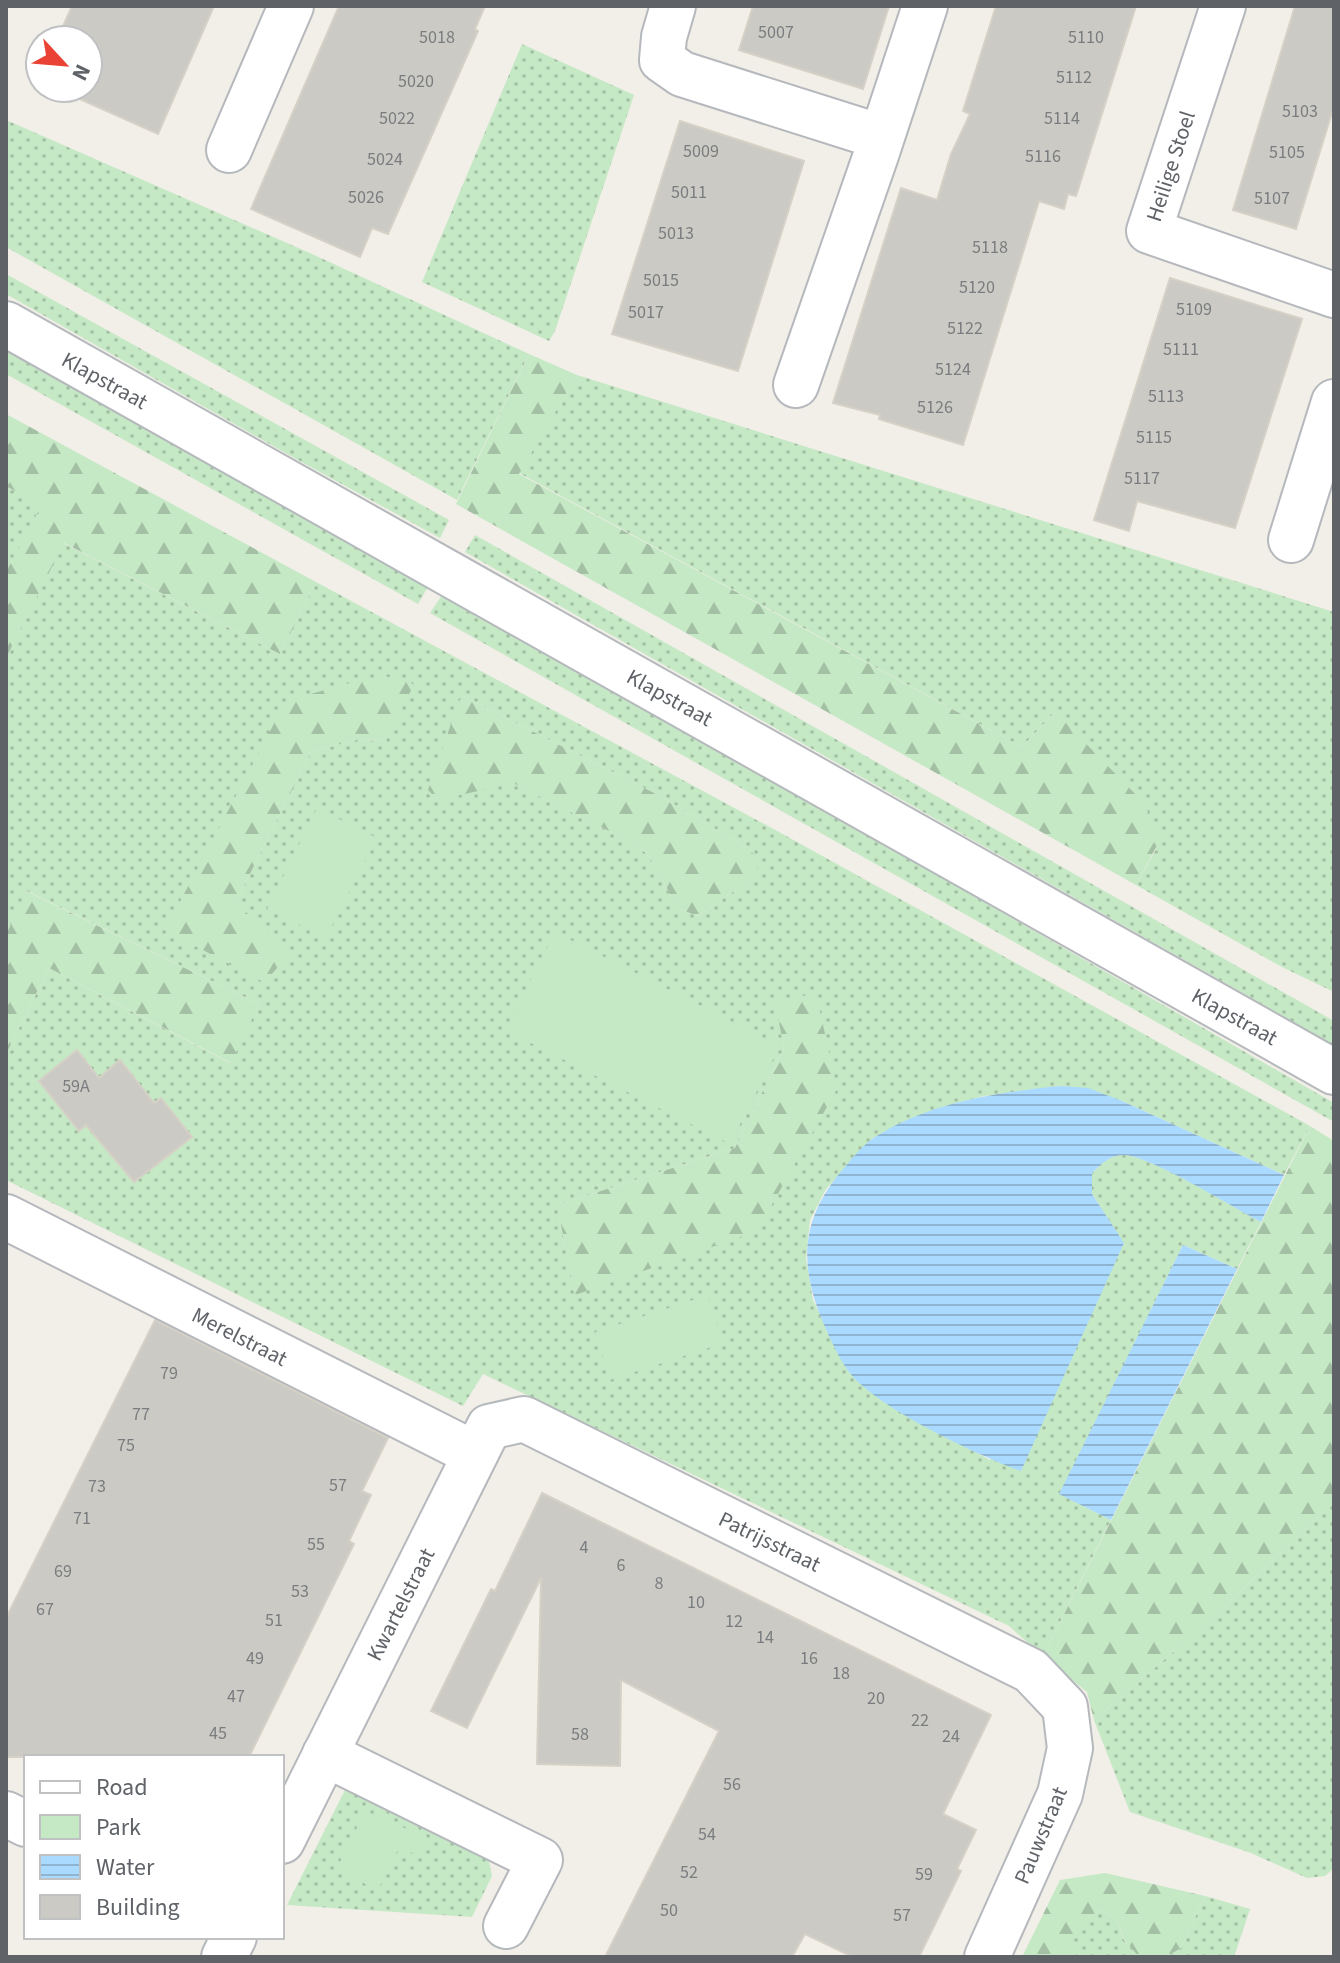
<svg xmlns="http://www.w3.org/2000/svg" width="1340" height="1963" viewBox="0 0 1340 1963" font-family="'Source Sans 3',sans-serif">
  <style>
    .grass { fill: url(#grass-dots); fill-rule: evenodd }
    .forest { fill: url(#forest-firs) }
    .park { fill: #c5e8c5 }
    .water { fill: url(#water-rules) }
    .building { fill: #cccac5; stroke: #d6d1c6; stroke-width: 2 }
    .lines { fill: none; stroke-linecap: round; stroke-linejoin: round }
    .minor-casing { stroke: #b5b8bc; stroke-width: 48 }
    .minor { stroke: #fff; stroke-width: 44 }
    .labels { text-anchor: middle; stroke-width: 6; stroke-linejoin: round; paint-order: stroke }
    .number-label { font-size: 18px; fill: #7a7d7f }
    .street-label { font-size: 22px; fill: #5f6368; stroke: #fff }
  </style>
  <defs>
    <pattern id="grass-dots" width="8" height="8" patternUnits="userSpaceOnUse" patternTransform="scale(2)"><rect width="8" height="8" fill="#c5e8c5"/><path d="M2 2h.1M6 6h.1" fill="none" stroke="#a3c0a4" stroke-width="1.8" stroke-linecap="round"/></pattern>
    <pattern id="forest-firs" width="22" height="20" patternUnits="userSpaceOnUse" patternTransform="scale(2)"><rect width="22" height="20" fill="#c5e8c5"/><path d="M5 1l3.5 6h-7zM16 11l3.5 6h-7z" fill="#a3c0a4"/></pattern>
    <pattern id="water-rules" width="6" height="5" patternUnits="userSpaceOnUse" patternTransform="scale(2)"><rect width="6" height="5" fill="#aadaff"/><path d="M0 2.5h6" fill="none" stroke="#8eb4d2"/></pattern>
  </defs>
  <rect width="100%" height="100%" fill="#f1efe8"/>
  <g class="grass">
    <path d="M522,44L634,95L555,331L549,341L422,282Z"/>
    <path d="M6,120L312,254L529,354L457,500L6,247Z"/>
    <path d="M6,274L449,520L440,538L289,455L6,294Z"/>
    <path d="M6,351L429,585L418,604L6,374Z"/>
    <path d="M577,375L1334,612V992L1282,967L1136,885L1156,849L1054,713L1022,747L519,473Z"/>
    <path d="M6,486L42,506L6,572Z"/>
    <path d="M475,535L1334,1021V1045L465,552Z"/>
    <path d="M63,543L280,654L316,582L779,832L1310,1126L1284,1175L1122,1101L1061,1086L984,1096L947,1106L907,1121L873,1138L826,1189L810,1220L806,1259L813,1300L849,1372L881,1400L990,1460L1124,1244L1092,1194V1173C1101,1164 1110,1155 1124,1155C1151,1156 1233,1207 1261,1222L1237,1269L1183,1245L1060,1494L1111,1520L1043,1656L1009,1626L483,1374L463,1406L6,1180V1054L49,968L230,1063L259,1004L27,891L6,935V658ZM360,680L386,741L356,740L311,752L236,902L270,976V985L165,929ZM463,696L658,795L746,847L753,878L698,916L682,910L671,897L659,871L646,853L627,840L513,783ZM776,1002L837,1089L575,1294L557,1205L735,1148L784,1048Z"/>
    <path d="M444,592L1334,1103V1122L430,613Z"/>
    <path d="M1334,1502V1868L1325,1876L1307,1878L1251,1853L1130,1812L1094,1720L1207,1623Z"/>
    <path d="M347,1786L487,1852L492,1876L472,1917L287,1905Z"/>
    <path d="M1205,1896L1250,1909L1234,1957H1166L1181,1948Z"/>
    <path d="M1101,1910L1116,1918L1124,1940L1142,1957H1077C1064,1935 1082,1919 1101,1910Z"/>
  </g>
  <g class="forest">
    <path d="M529,354L577,375L519,474L1022,747L1055,712L1141,800L1162,836L1136,885L456,504Z"/>
    <path d="M6,414L316,582L280,654L64,543L6,658V572L41,506L6,486Z"/>
    <path d="M385,676L414,684L386,741L356,740L311,752L236,902L289,955L270,976L271,986L165,930L286,701L360,680Z"/>
    <path d="M463,696L658,795L746,847L761,861L753,878L698,916L682,910L671,897L659,871L646,853L627,840L513,783L438,800L428,790L459,701Z"/>
    <path d="M26,891L259,1004L231,1063L49,968L6,1054V935Z"/>
    <path d="M816,993L837,1089L757,1231L575,1295L557,1205L735,1148L784,1048L775,1002Z"/>
    <path d="M1310,1126L1334,1141V1502L1207,1623L1094,1720L1087,1692L1043,1656Z"/>
    <path d="M1105,1873L1205,1896L1181,1948L1166,1957H1139L1124,1939L1116,1918L1101,1910C1082,1919 1065,1935 1077,1957H1022L1060,1880Z"/>
  </g>
  <g class="park">
    <path d="M317,808L377,838L326,938L267,909Z"/>
    <path d="M555,932L780,1046L730,1144L505,1030Z"/>
    <path d="M708,1295L724,1343L610,1380L595,1332Z"/>
    <path d="M365,1811L428,1838L420,1856L399,1848L378,1890L336,1870Z"/>
  </g>
  <g class="water">
    <path d="M1061,1086L1088,1088L1122,1101L1284,1175L1261,1222C1232,1207 1151,1156 1124,1155C1110,1155 1101,1164 1092,1173V1194L1124,1243L1021,1471C977,1455 877,1408 849,1372C840,1360 832,1343 826,1329C798,1267 799,1219 845,1167C853,1157 864,1144 875,1137C930,1102 998,1092 1061,1086Z"/>
    <path d="M1183,1245L1237,1269L1111,1520L1059,1494Z"/>
  </g>
  <g class="building">
    <path d="M72,6H214L158,134L55,88H88V40H57Z"/>
    <path d="M339,6H485L475,29L478,31L388,234L372,228L360,257L251,209Z"/>
    <path d="M753,6H889L863,89L739,50Z"/>
    <path d="M996,6H1136L1076,196L1068,194L1064,209L1039,201L963,445L879,419L880,415L833,403L901,188L937,200L951,154L970,114L963,111Z"/>
    <path d="M1295,6H1334V106L1296,229L1233,210Z"/>
    <path d="M680,121L804,161L738,371L612,334Z"/>
    <path d="M1170,278L1302,319L1235,528L1137,501L1129,531L1094,520Z"/>
    <path d="M77,1050L99,1078L120,1060L154,1103L161,1098L192,1137L134,1182L86,1125L79,1131L39,1081Z"/>
    <path d="M155,1320L388,1438L362,1491L371,1495L349,1541L354,1544L249,1757H6V1618Z"/>
    <path d="M542,1493L991,1715L943,1814L976,1830L957,1869L961,1871L919,1957H853L805,1934L792,1957H605L719,1731L621,1680L620,1766L537,1764L541,1578L467,1728L431,1711L491,1589L495,1591Z"/>
  </g>
  <g class="lines">
    <defs>
      <g id="minor">
        <path d="M673,6L664,37L662,60L682,74L881,137"/>
        <path d="M1223,6L1149,231L1334,295"/>
        <path d="M229,150L291,6"/>
        <path d="M6,324L1334,1072"/>
        <path d="M796,385L876,155L925,6"/>
        <path d="M1291,540L1334,402"/>
        <path d="M6,1217L475,1454"/>
        <path d="M325,1754L540,1860L506,1926"/>
        <path d="M6,1814L26,1824"/>
        <path d="M282,1841L489,1427L524,1419L1031,1671L1065,1707L1070,1748L1060,1794L987,1957"/>
        <path d="M224,1957L234,1937"/>
      </g>
    </defs>
    <use href="#minor" class="minor-casing"/>
    <use href="#minor" class="minor"/>
  </g>
  <g class="labels">
    <g class="number-label">
      <text x="776" y="38">5007</text>
      <text x="437" y="43">5018</text>
      <text x="1086" y="43">5110</text>
      <text x="1074" y="83">5112</text>
      <text x="416" y="87">5020</text>
      <text x="1300" y="117">5103</text>
      <text x="397" y="124">5022</text>
      <text x="1062" y="124">5114</text>
      <text x="701" y="157">5009</text>
      <text x="1287" y="158">5105</text>
      <text x="1043" y="162">5116</text>
      <text x="385" y="165">5024</text>
      <text x="689" y="198">5011</text>
      <text x="366" y="203">5026</text>
      <text x="1272" y="204">5107</text>
      <text x="676" y="239">5013</text>
      <text x="990" y="253">5118</text>
      <text x="661" y="286">5015</text>
      <text x="977" y="293">5120</text>
      <text x="1194" y="315">5109</text>
      <text x="646" y="318">5017</text>
      <text x="965" y="334">5122</text>
      <text x="1181" y="355">5111</text>
      <text x="953" y="375">5124</text>
      <text x="1166" y="402">5113</text>
      <text x="935" y="413">5126</text>
      <text x="1154" y="443">5115</text>
      <text x="1142" y="484">5117</text>
      <text x="76" y="1092">59A</text>
      <text x="169" y="1379">79</text>
      <text x="141" y="1420">77</text>
      <text x="126" y="1451">75</text>
      <text x="338" y="1491">57</text>
      <text x="97" y="1492">73</text>
      <text x="82" y="1524">71</text>
      <text x="316" y="1550">55</text>
      <text x="584" y="1553">4</text>
      <text x="621" y="1571">6</text>
      <text x="63" y="1577">69</text>
      <text x="659" y="1589">8</text>
      <text x="300" y="1597">53</text>
      <text x="696" y="1608">10</text>
      <text x="45" y="1615">67</text>
      <text x="274" y="1626">51</text>
      <text x="734" y="1627">12</text>
      <text x="765" y="1643">14</text>
      <text x="255" y="1664">49</text>
      <text x="809" y="1664">16</text>
      <text x="841" y="1679">18</text>
      <text x="236" y="1702">47</text>
      <text x="876" y="1704">20</text>
      <text x="920" y="1726">22</text>
      <text x="218" y="1739">45</text>
      <text x="580" y="1740">58</text>
      <text x="951" y="1742">24</text>
      <text x="732" y="1790">56</text>
      <text x="707" y="1840">54</text>
      <text x="689" y="1878">52</text>
      <text x="924" y="1880">59</text>
      <text x="669" y="1916">50</text>
      <text x="902" y="1921">57</text>
    </g>
    <g class="street-label">
      <text transform="translate(1170 166) rotate(-72)" y="8">Heilige Stoel</text>
      <text transform="translate(105 380) rotate(29)" y="8">Klapstraat</text>
      <text transform="translate(670 697) rotate(29)" y="8">Klapstraat</text>
      <text transform="translate(1235 1016) rotate(29)" y="8">Klapstraat</text>
      <text transform="translate(240 1336) rotate(27)" y="8">Merelstraat</text>
      <text transform="translate(770 1541) rotate(26)" y="8">Patrijsstraat</text>
      <text transform="translate(400 1604) rotate(-63)" y="8">Kwartelstraat</text>
      <text transform="translate(1040 1835) rotate(-67)" y="8">Pauwstraat</text>
    </g>
  </g>
  <rect width="1340" height="1963" fill="none" stroke="#5f6368" stroke-width="16"/>
  <rect x="24" y="1755" width="260" height="184" fill="#ffffff" stroke="#bfc1c3" stroke-width="2"/>
  <rect x="40" y="1781" width="40" height="12" fill="#ffffff" stroke="#bfc1c3" stroke-width="2"/>
  <text x="96" y="1795" font-size="24" fill="#5f6368">Road</text>
  <rect x="40" y="1815" width="40" height="24" fill="#c5e8c5" stroke="#bfc1c3" stroke-width="2"/>
  <text x="96" y="1835" font-size="24" fill="#5f6368">Park</text>
  <rect x="40" y="1855" width="40" height="24" fill="url(#water-rules)" stroke="#bfc1c3" stroke-width="2"/>
  <text x="96" y="1875" font-size="24" fill="#5f6368">Water</text>
  <rect x="40" y="1895" width="40" height="24" fill="#cccac5" stroke="#bfc1c3" stroke-width="2"/>
  <text x="96" y="1915" font-size="24" fill="#5f6368">Building</text>
  <g transform="translate(64 64) rotate(116)"><circle r="38" fill="#ffffff" stroke="#bfc1c3" stroke-width="2"/>
  <path d="M0-6L14 30L0 20L-14 30Z" fill="#ea4335"/>
  <text y="-12" font-size="22" font-weight="bold" text-anchor="middle" fill="#5f6368">N</text>
  </g>
</svg>
